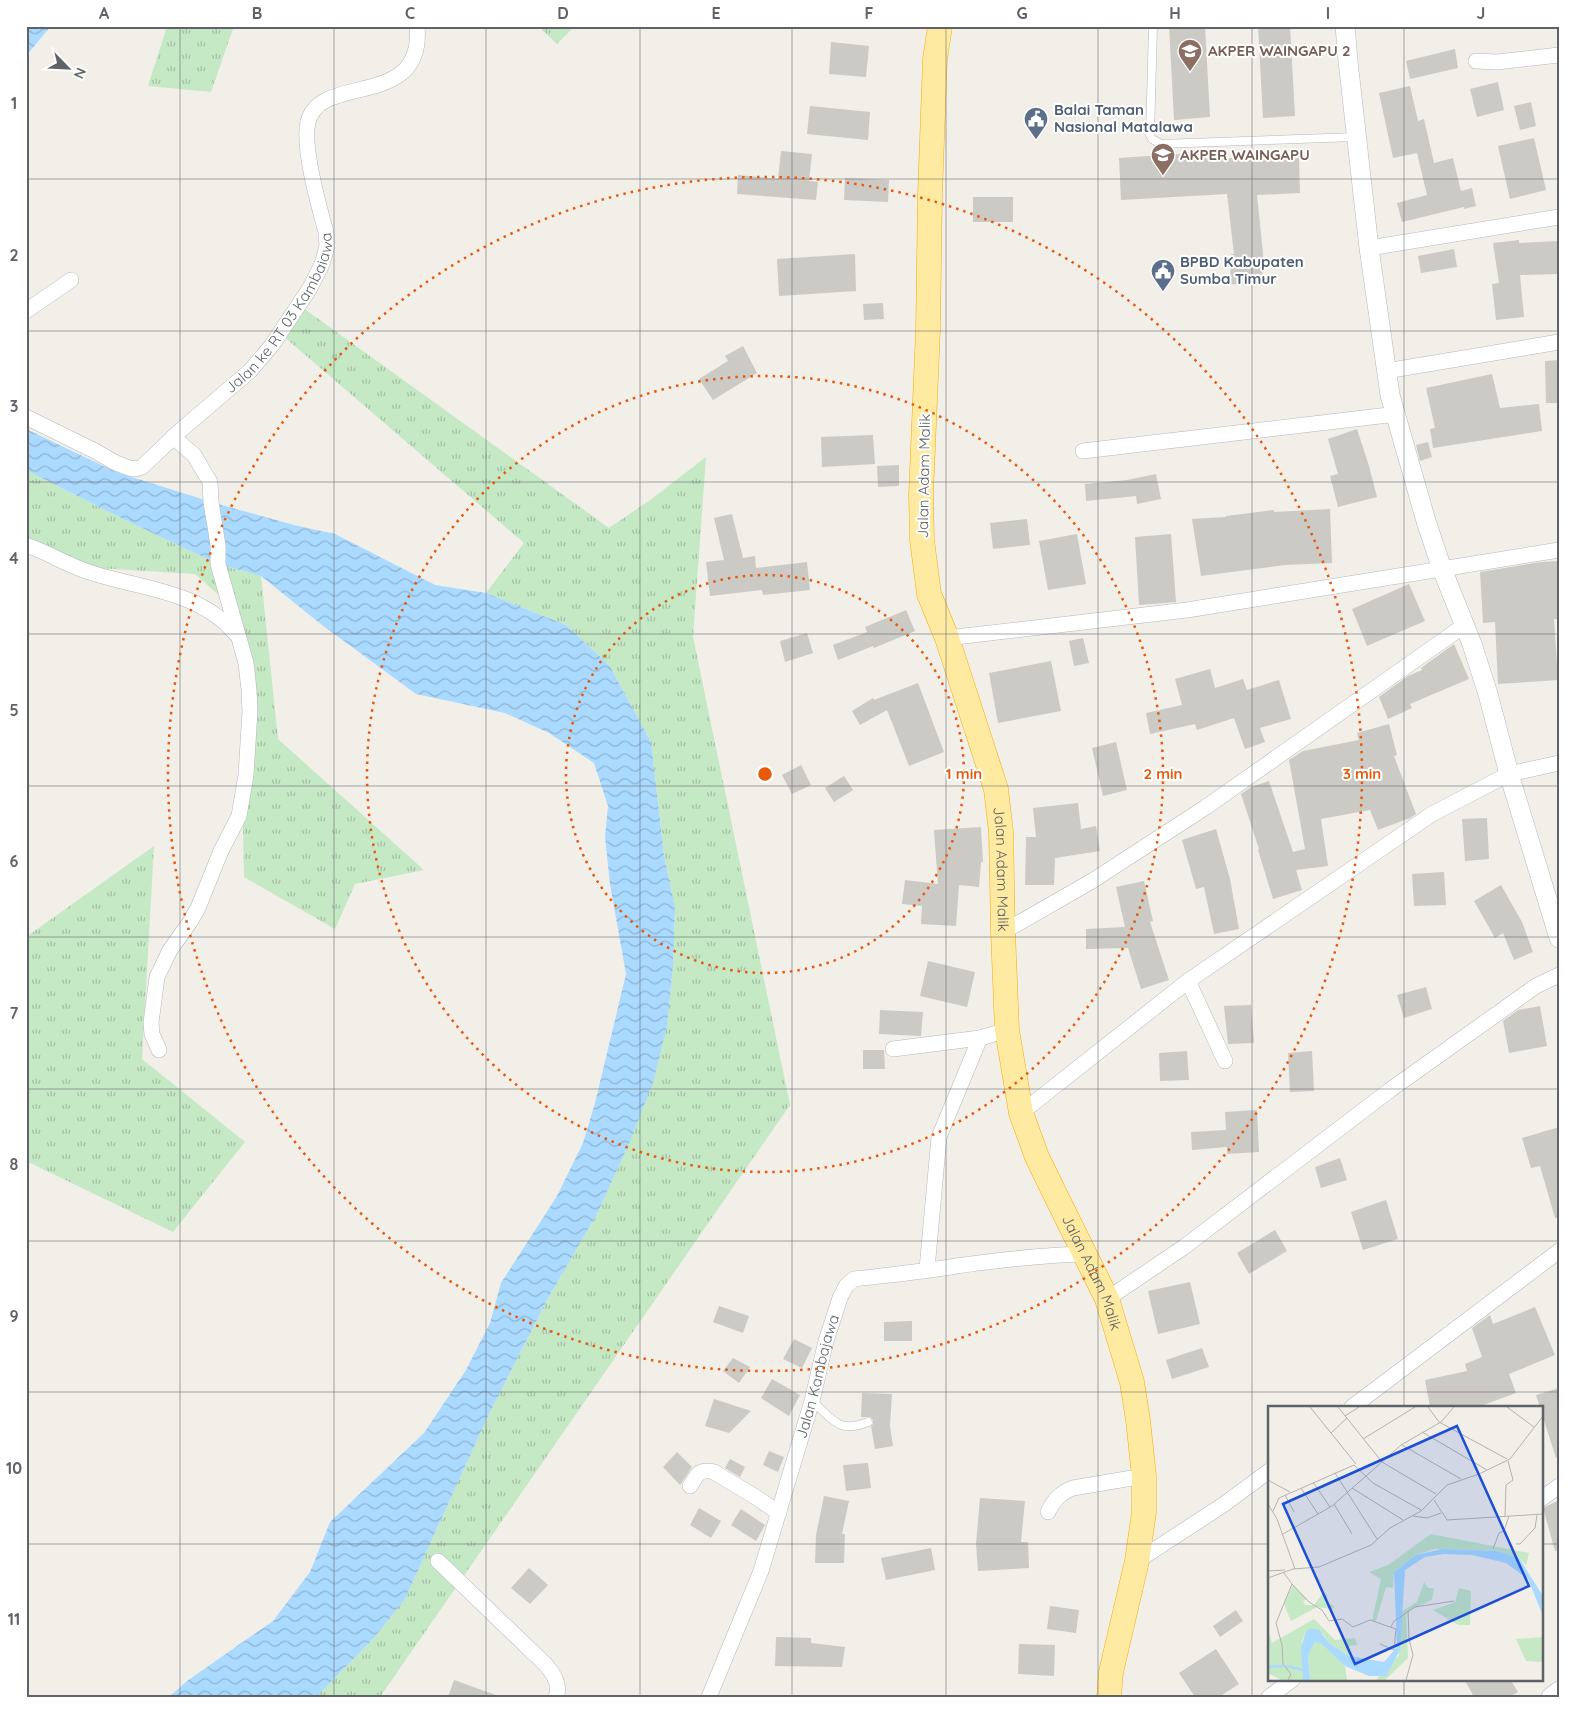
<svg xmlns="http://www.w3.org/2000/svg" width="1585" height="1723" viewBox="0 0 1585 1723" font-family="Quicksand,sans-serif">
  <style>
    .grass { fill: url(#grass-tufts) }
    .water { fill: url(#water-waves) }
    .building { fill: #cccac5 }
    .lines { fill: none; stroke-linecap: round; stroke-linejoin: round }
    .service-casing { stroke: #b5b8bc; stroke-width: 9 }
    .minor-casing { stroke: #b5b8bc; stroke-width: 16 }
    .tertiary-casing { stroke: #b5b8bc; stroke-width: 20 }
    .trunk-casing { stroke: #f9ab00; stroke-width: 25 }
    .service { stroke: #fff; stroke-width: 8 }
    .minor { stroke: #fff; stroke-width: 15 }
    .tertiary { stroke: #fff; stroke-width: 19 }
    .trunk { stroke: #feeaa1; stroke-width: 24 }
    .grid { fill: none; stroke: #5f6368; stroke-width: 1; stroke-opacity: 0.55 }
    .ring { fill: none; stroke: #e8590c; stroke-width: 2.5; stroke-dasharray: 2.5 5 }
    .labels { text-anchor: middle; stroke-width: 4; stroke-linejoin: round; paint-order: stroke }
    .education-label { font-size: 15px; font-weight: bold; fill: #785e54; stroke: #fff; text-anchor: start }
    .service-label { font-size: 15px; font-weight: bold; fill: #4e5e75; stroke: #fff; text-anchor: start }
    .street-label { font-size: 15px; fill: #5f6368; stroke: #fff }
    .inset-river { fill: none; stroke: #aadaff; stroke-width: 2.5 }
    .inset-road { fill: none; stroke: #b3b3b1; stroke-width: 1 }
    .view { fill: #1d4ed8; fill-opacity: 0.15; stroke: #1d4ed8; stroke-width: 2.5 }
    .inset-edge { fill: none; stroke: #5f6368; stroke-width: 2.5 }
    .centre { fill: #e8590c; stroke: #fff; stroke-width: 2.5 }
    .ring-label { font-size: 15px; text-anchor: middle; font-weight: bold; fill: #e8590c; stroke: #fff; stroke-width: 4; stroke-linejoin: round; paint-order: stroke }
    .neatline { fill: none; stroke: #5f6368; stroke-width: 2 }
    .grid-label { font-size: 16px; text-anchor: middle; font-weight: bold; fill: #5f6368 }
  </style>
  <defs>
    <pattern id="grass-tufts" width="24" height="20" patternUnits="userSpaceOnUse" patternTransform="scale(1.25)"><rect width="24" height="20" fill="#c5e8c5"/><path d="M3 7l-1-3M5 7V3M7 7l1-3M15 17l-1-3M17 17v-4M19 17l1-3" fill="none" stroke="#a3c0a4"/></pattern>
    <pattern id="water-waves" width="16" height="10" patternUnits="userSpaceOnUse" patternTransform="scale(1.25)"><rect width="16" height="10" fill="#aadaff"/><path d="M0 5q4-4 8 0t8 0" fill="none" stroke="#8eb4d2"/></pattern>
  </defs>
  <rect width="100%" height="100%" fill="#f1efe8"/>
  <g class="grass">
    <path d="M167,26H234L211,92L148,86Z"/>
    <path d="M538,26H575L557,44Z"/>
    <path d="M292,300L609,528L649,501L706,457L693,637L790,1105L380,1697H316L374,1638L405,1599L488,1416L547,1300L597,1214L628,1146L667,1026L673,967L675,908L664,855L651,742L609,665L566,625L486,593L524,543L275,329Z"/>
    <path d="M26,470L125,520L218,564L261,576L278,739L424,870L355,884L335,929L244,877L243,827L256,705L238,612L195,574L81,567L26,539Z"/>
    <path d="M154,846L142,1059L245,1142L173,1232L26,1161V937Z"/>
  </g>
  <g class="water">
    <path d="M26,26H51L26,56Z"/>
    <path d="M26,429L116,472L211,502L294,525L335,534L435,585L486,593L566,625L609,665L651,742L664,855L675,908L673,967L667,1026L653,1083L628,1146L597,1214L547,1300L488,1416L405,1599L374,1638L316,1697H169L187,1681L273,1621L310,1572L330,1522L424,1433L466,1370L490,1323L501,1283L557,1196L583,1143L595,1103L626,974L610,884L605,837L608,806L594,763L549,733L505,713L416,694L322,625L261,576L218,564L125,520L26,470Z"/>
  </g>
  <g class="building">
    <path d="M1169,26H1205L1210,117L1174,120Z"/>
    <path d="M1258,26H1290L1295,116L1263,118Z"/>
    <path d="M831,42L869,46L866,77L829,74Z"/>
    <path d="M1455,49L1458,68L1410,79L1406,61Z"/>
    <path d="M1498,82L1504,110L1477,117L1470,89Z"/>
    <path d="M1410,86L1418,121L1424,119L1434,163L1453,158L1461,191L1472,188L1476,206L1464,209V207L1402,222L1397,203L1427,195L1417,153L1393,158L1379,93Z"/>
    <path d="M1531,102L1536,126L1520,130L1514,106Z"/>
    <path d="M810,106L870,112L868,140L807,134Z"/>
    <path d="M1534,138L1546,190L1510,199L1498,146Z"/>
    <path d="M781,151L812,154L809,181L818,182L816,200L737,194L738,175L778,179Z"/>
    <path d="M1206,152V159L1255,157V160L1299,158L1300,193L1257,195L1263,253L1262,286L1230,284L1231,254H1234L1227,194L1121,200L1119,158Z"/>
    <path d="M845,178L889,180L888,202L844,200Z"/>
    <rect x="973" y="197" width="40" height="25"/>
    <path d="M1519,240V243L1558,241L1559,274L1520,275L1524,317L1496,320L1492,284L1499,283L1493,243Z"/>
    <path d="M1454,249L1457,267L1421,273L1418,256Z"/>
    <path d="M855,254L856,291L779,296L777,259Z"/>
    <path d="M883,303L884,319L864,320L863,304Z"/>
    <path d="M743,346L757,373L713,400L699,379L728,361L725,356Z"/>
    <path d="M1559,360V403H1546L1545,361Z"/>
    <path d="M1492,374L1500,408L1539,404L1542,431L1433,448L1430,429L1435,428L1426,388Z"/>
    <path d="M1357,429L1369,466L1377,497L1338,507L1330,476L1338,474L1328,439Z"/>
    <path d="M873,435L875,464L822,467L821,437Z"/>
    <path d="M1428,442L1432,457L1420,461L1416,445Z"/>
    <path d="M899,465V486L878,487L877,466Z"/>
    <path d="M1156,474L1161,499L1137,504L1136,496L1086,501L1085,484L1127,480Z"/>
    <path d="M1330,509L1332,563L1285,565L1201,576L1192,519L1226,517V516L1274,510V512Z"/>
    <path d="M732,514L743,558L755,556L756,568L807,562L810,590L763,595L762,590L710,596L706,562L724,560L714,518Z"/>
    <path d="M1027,519L1030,545L993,549L990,523Z"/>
    <path d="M1077,534L1086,584L1048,590L1039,541Z"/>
    <path d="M1171,534L1176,602L1139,605L1135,537Z"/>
    <path d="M1559,561V619H1554L1558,680L1498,684L1495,622L1483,623L1480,572L1541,562Z"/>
    <path d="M1409,584L1425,621L1367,646L1352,609Z"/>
    <path d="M906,610L915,631L874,648L873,646L838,660L833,645L867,632L865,627Z"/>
    <path d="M807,633L813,653L785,662L780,641Z"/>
    <path d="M1083,638L1089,663L1074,666L1069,641Z"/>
    <path d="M1454,644L1469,679L1410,704L1412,708L1388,719L1379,697L1408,676L1422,670L1421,668Z"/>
    <path d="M1051,661L1061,711L998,723L989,673Z"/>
    <path d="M1210,669L1215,688L1243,679L1247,690L1279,680L1291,719L1260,728L1265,742L1245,749L1234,718L1197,730L1195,724L1150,734L1146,713L1182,705L1175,679Z"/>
    <path d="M918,683L944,752L909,766L887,710L860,725L852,711L873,698L874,700Z"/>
    <path d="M1389,724L1397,755L1394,756L1416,814L1410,818L1378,830L1370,810L1321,819L1328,866L1296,870L1302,890L1273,899L1258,850L1259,849L1241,794L1251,787L1269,781L1293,852L1305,849L1289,760L1303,751L1359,740L1357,733Z"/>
    <path d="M1116,742L1127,790L1103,796L1092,748Z"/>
    <path d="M801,765L811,785L792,794L782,775Z"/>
    <path d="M844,776L853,790L834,802L825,788Z"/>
    <path d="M1078,803L1081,829L1096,826L1100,851L1055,858L1054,885H1025L1026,837H1036L1033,808Z"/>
    <path d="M1487,818L1489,859L1465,861L1462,819Z"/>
    <path d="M981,827L983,862H981L979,887L959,885L956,926L921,924L922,906L902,904L905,880L938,884L934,830Z"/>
    <path d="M1216,829L1230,879L1239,929L1214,934L1204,887L1196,889L1182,840Z"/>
    <path d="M1444,872L1446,905L1414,906L1412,874Z"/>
    <path d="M1144,881L1153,921L1150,922L1169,980L1141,989L1128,948L1086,949V929L1125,927L1116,887Z"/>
    <path d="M1501,885L1522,922L1533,952L1514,960L1503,933L1495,938L1474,901Z"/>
    <path d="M928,961L975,972L967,1007L920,996Z"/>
    <path d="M1426,987L1432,1009L1404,1018L1397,995Z"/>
    <path d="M1251,1005L1254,1043L1228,1044L1224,1006Z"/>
    <path d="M1540,1006L1547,1046L1509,1053L1503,1021L1518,1010Z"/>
    <path d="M880,1010L923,1012L921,1036L879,1034Z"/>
    <path d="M863,1050H884L885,1069H863Z"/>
    <path d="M1187,1051L1189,1080L1160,1081L1159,1053Z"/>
    <path d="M1312,1051L1314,1091L1290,1092L1288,1053Z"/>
    <path d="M1257,1110L1259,1152L1227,1154V1147L1192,1150L1191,1132L1226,1130L1225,1112Z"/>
    <path d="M1559,1127V1218H1555L1540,1166L1531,1168L1522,1138Z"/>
    <path d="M1340,1158L1347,1180L1321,1188L1315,1167Z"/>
    <path d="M1386,1200L1398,1239L1363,1250L1351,1212Z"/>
    <path d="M1275,1230L1287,1251L1249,1274L1237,1253Z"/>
    <path d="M1190,1282L1200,1324L1158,1334L1148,1291Z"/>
    <path d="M719,1306L749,1316L743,1333L713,1322Z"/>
    <path d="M1535,1307L1555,1355L1509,1374L1516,1393L1478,1407H1430L1425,1380L1467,1371L1465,1364L1482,1357L1472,1328L1490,1315L1493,1324Z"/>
    <path d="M912,1321V1341H884V1322Z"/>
    <path d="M794,1339L812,1348L802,1368L783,1359Z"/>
    <path d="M1202,1348L1209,1367L1172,1379L1166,1360Z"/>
    <path d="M733,1358L750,1367L739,1383L723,1371Z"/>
    <path d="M772,1379L800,1395L789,1416L761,1398Z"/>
    <path d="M1559,1388V1457L1556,1458L1541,1411V1407H1540L1536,1395Z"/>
    <path d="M862,1393L892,1394L890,1426L893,1446L875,1449L871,1426L873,1424V1420L870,1417H861Z"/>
    <path d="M714,1399L751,1411L729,1433L705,1426Z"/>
    <path d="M769,1451L784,1457L778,1472L763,1465Z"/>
    <path d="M677,1452L692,1467L680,1485L663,1467Z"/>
    <path d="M730,1459L745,1467L740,1477L725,1468Z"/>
    <path d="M868,1463L871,1488L846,1491L843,1465Z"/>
    <path d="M824,1496L849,1501L842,1534H845L844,1563H815L816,1535Z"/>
    <path d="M980,1498L1025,1501L1021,1542H1028L1029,1568L978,1571L976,1544Z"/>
    <path d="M1559,1500V1550L1555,1551L1543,1508Z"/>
    <path d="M699,1508L721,1521L711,1538L690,1525Z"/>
    <path d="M741,1509L765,1525L756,1541L731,1525Z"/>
    <path d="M931,1548L935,1570L886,1580L881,1558Z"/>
    <path d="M529,1568L548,1585L530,1604L511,1588Z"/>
    <path d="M1050,1606L1079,1610L1076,1633L1047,1629Z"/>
    <path d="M1236,1610L1243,1621L1220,1637L1213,1626Z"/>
    <path d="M776,1637L811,1638V1643L845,1647L842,1667L775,1666Z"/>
    <path d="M1019,1644L1055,1645L1054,1676L1018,1674Z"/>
    <path d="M1216,1649L1239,1684L1219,1697H1195L1179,1673Z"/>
    <path d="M1464,1679H1510L1518,1692L1510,1697H1474Z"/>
    <path d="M454,1680L496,1695L495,1697H448Z"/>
  </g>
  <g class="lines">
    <defs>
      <g id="service">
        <path d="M1153,26L1150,135L1152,139L1161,144L1356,137"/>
        <path d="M812,1401C833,1419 838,1434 868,1422"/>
      </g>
      <g id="minor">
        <path d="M1476,61L1497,62L1559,55"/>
        <path d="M1369,248L1559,217"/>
        <path d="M26,311L71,280"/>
        <path d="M1386,371L1559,342"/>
        <path id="s1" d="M26,417L95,451L116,463L129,468L136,469L142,467L182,429L250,371L272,345L310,288L322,264L327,246L326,232C319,207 302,147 308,122C320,72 425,111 417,26"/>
        <path d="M1083,451L1397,414"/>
        <path d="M26,545C47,552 65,564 86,571C137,589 198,589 236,634"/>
        <path d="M947,638L1187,610L1559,550"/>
        <path d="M1003,932L1092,881L1206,807L1465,625"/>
        <path d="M1188,981L1225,1061"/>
        <path d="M893,1049L980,1038"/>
        <path d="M159,1050L152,1034L151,1023L157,977L170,950L190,922L198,908L221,851L239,816L246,775L250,711L249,690L246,663L218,564V545L211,502L210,482L194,455L173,437"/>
        <path d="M1021,1113L1188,981L1432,814L1509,774L1559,763"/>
        <path d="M927,1269L939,1137L980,1038L1007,1030"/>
        <path d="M1107,1299L1184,1247L1390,1090L1536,986L1559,975"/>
        <path d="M1352,1407L1559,1251"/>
        <path d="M690,1486C697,1475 699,1468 714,1472L754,1496L779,1513"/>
        <path d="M1541,1499L1559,1486"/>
        <path d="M1048,1512C1054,1500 1060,1493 1073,1488L1144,1476"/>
        <path d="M438,1561L546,1665C554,1674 561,1685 556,1697"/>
        <path d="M1137,1561L1223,1505L1269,1471"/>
        <path id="s2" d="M709,1697L761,1571L812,1401L826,1341L840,1298L846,1286L854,1279C888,1275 922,1272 956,1266C999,1260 1041,1255 1085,1254"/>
        <path d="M1269,1697L1293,1679"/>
      </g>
      <g id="tertiary">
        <path d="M1345,26L1348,61L1369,248L1390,395L1426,521L1442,569L1472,644L1488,694L1509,774L1559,938"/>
        <path d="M1551,1697L1559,1691"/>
      </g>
      <g id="trunk">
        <path id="s3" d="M940,26L935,59L930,194L928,329L921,495L922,540L929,594L947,638L996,789L1001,832L1003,932L1007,1030L1021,1113L1037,1157L1054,1192L1107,1299L1132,1382L1138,1420L1144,1476V1512L1137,1561L1111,1672L1109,1697"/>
      </g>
    </defs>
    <use href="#service" class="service-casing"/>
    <use href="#minor" class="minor-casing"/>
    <use href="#tertiary" class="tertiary-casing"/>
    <use href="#trunk" class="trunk-casing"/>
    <use href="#service" class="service"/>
    <use href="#minor" class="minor"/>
    <use href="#tertiary" class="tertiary"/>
    <use href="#trunk" class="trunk"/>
  </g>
  <path class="grid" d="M180,26V1697M334,26V1697M486,26V1697M640,26V1697M792,26V1697M946,26V1697M1098,26V1697M1252,26V1697M1404,26V1407M26,179H1559M26,331H1559M26,482H1559M26,634H1559M26,786H1559M26,937H1559M26,1089H1559M26,1241H1559M26,1392H1559M26,1544H1269M1541,1544H1559M1404,1679V1697"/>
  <g class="ring">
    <circle cx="765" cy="774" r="199"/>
    <circle cx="765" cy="774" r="398"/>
    <circle cx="765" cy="774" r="597"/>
  </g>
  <defs>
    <symbol id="university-pin" viewBox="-11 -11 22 30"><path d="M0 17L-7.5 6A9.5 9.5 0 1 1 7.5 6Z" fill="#8d6e63" stroke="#fff"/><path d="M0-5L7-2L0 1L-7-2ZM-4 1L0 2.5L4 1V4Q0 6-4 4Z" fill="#fff"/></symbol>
    <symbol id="civic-pin" viewBox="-11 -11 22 30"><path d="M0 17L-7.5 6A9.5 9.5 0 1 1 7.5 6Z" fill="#5c6f8a" stroke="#fff"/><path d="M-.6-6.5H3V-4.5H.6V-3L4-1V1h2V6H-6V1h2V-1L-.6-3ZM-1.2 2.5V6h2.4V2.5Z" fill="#fff"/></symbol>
  </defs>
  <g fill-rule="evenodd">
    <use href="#university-pin" x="1176" y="37" width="28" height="38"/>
    <use href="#civic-pin" x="1022" y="105" width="28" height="38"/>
    <use href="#university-pin" x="1149" y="141" width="28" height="38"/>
    <use href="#civic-pin" x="1149" y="257" width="28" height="38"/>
  </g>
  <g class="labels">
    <g class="education-label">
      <text x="1208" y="56">AKPER WAINGAPU 2</text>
      <text x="1180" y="160">AKPER WAINGAPU</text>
    </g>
    <g class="service-label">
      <text x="1054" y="115">Balai Taman<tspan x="1054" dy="17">Nasional Matalawa</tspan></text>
      <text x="1180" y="267">BPBD Kabupaten<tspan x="1180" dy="17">Sumba Timur</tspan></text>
    </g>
    <g class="street-label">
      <text dy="5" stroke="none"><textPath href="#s1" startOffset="339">Jalan ke RT 03 Kambaiawa</textPath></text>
      <text transform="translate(924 476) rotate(-89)" y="5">Jalan Adam Malik</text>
      <text dy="5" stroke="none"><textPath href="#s3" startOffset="856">Jalan Adam Malik</textPath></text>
      <text dy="5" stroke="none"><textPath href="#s3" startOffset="1276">Jalan Adam Malik</textPath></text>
      <text dy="5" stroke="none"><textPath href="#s2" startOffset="339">Jalan Kambajawa</textPath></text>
    </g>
  </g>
  <g transform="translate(1268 1406)">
    <rect width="275" height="275" fill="#f1efe8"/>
    <path d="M163,128L261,147L258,159L251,152L230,145L167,143L148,149L126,166L125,182L118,181L108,215H104L113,173L101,166L120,159ZM156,176L160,182H166L164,194L138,206L140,252L117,274H108L131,249L133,206L149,196ZM25,179L39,193L35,195L37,199H46L55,187L59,189L57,196L66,200L65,203L49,201L23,215L16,198ZM191,182L203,185L202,219H190L165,204L187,196ZM0,186L1,226L4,237L46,213L67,234L87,232L89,239L81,240V250L62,238L55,228L38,225L34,235L35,274H13L0,267ZM275,231V256L258,255L248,233ZM47,236H53L77,260L79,274H42L40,249Z" fill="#c5e8c5"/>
    <path d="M174,143L230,145L251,152L275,190V210L260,173L238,157L204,149L176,148L157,151L137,164L132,244L118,270H101L77,260L53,237L47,236L40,249L42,274H35L33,242L38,225L42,223H50L62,238L81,250L116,256L129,241L126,166L148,149Z" fill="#aadaff"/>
    <path class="inset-river" d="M18,260L36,264M0,261L15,260"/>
    <path class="inset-road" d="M42,1L88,58M70,1L114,56L168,88M160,1L171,16L239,53M239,1L266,21M77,10L91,1M154,26L219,64M63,27L79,12M95,33L147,1M134,39L193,73M67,67L109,133M0,74L22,86M45,76L62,101M33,82L50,108M84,82L135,114M17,89L26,106M166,94L179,114L275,108M0,98L9,113L27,163M66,98L84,128M5,105L11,92L86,59L105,77L153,104M145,110L159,112L173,107M237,110L238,79L245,74L240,55M15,128L64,100L133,39L173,16L186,1M248,138H252L267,122L269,109M225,143L231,127L236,125L241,110M0,165L17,164M16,167L24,178L8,217L14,239L15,258L23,268L20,274M0,172L25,163L51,161L103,139L122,122L153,105L179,79L211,68L242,53L275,10M24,178L41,196L54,204L61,215L74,213L85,221L102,214L128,223L126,244L112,238M123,221L126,215L147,201L186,195M138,274L145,249L141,233L140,205"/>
    <path class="view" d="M189,20L261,180L87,258L15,98Z"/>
    <rect width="275" height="275" class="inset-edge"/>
  </g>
  <circle cx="765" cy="774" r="8" class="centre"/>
  <g class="ring-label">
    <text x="964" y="779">1 min</text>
    <text x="1163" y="779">2 min</text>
    <text x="1362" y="779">3 min</text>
  </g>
  <rect width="1585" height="1723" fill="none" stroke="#ffffff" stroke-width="55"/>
  <g transform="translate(68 68) rotate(114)" stroke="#ffffff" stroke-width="4" paint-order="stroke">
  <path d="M0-4L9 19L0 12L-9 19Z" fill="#5f6368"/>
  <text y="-8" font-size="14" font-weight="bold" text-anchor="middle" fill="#5f6368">N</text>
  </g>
  <rect x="28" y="28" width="1530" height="1668" class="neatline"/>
  <g class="grid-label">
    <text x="104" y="19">A</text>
    <text x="257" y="19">B</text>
    <text x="410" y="19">C</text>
    <text x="563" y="19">D</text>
    <text x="716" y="19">E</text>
    <text x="869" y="19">F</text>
    <text x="1022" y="19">G</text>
    <text x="1175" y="19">H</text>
    <text x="1328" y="19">I</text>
    <text x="1481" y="19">J</text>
    <text x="14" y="109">1</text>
    <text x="14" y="261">2</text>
    <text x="14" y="412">3</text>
    <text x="14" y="564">4</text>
    <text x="14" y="716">5</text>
    <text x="14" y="867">6</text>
    <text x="14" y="1019">7</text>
    <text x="14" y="1170">8</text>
    <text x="14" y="1322">9</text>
    <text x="14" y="1474">10</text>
    <text x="14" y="1625">11</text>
  </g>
</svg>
